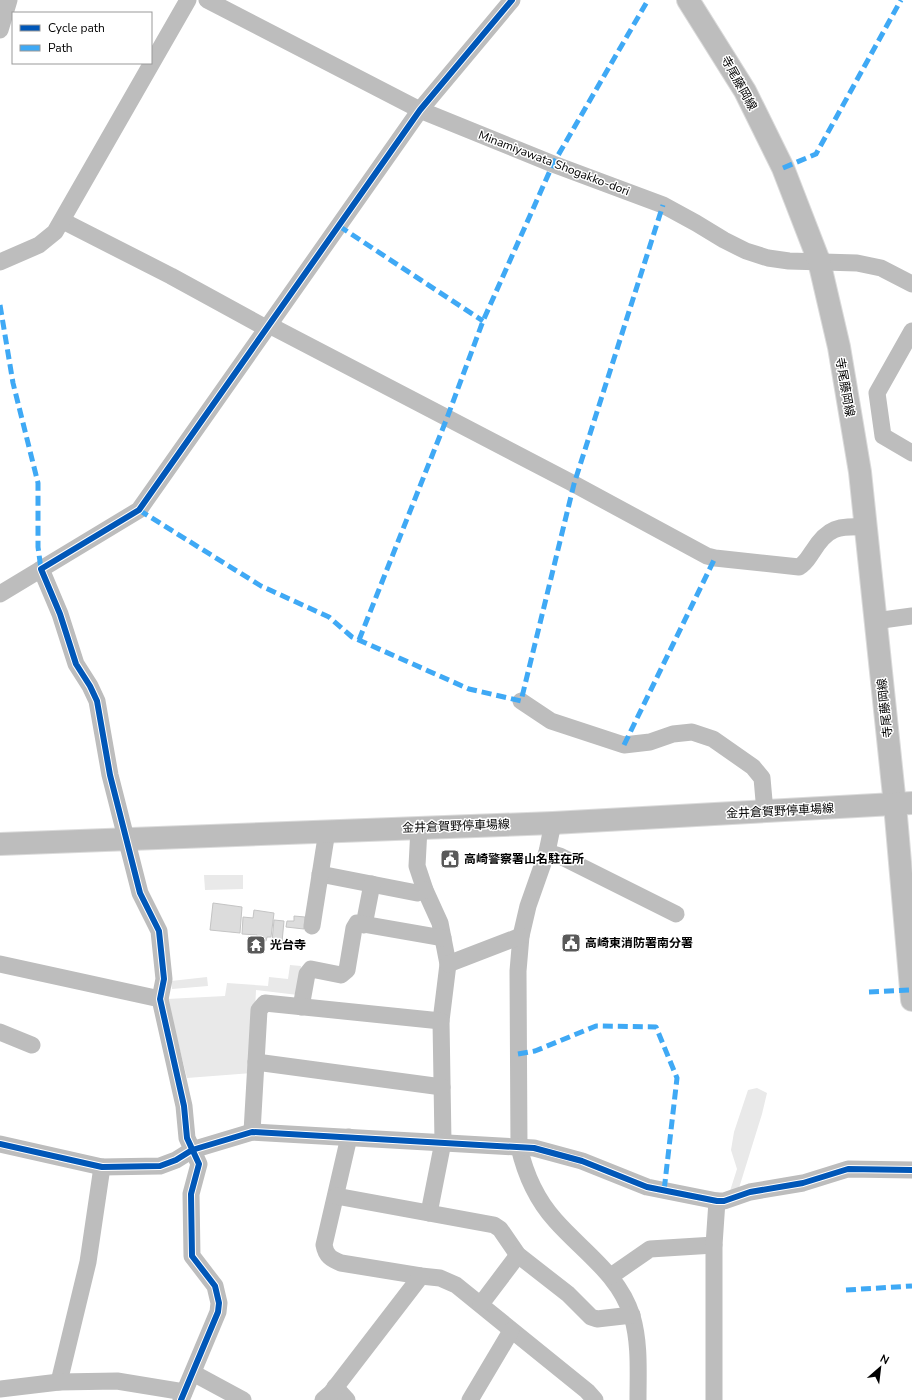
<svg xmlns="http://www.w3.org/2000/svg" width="912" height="1400" viewBox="0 0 912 1400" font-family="'Nunito Sans','Noto Sans JP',sans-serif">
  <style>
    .green { fill: #e9e9e9 }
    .building { fill: #dcdcdc; stroke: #c4c4c4 }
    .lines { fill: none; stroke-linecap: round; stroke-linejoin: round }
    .major-casing { stroke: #dbdbdb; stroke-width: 24 }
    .minor { stroke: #bdbdbd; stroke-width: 17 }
    .major { stroke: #bdbdbd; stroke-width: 22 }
    .quiet { stroke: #3fa9f5; stroke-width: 5; stroke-dasharray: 10 5; stroke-linecap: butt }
    .cycleway-casing { stroke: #fff; stroke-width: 8 }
    .cycleway { stroke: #0057b8; stroke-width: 6 }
    .labels { text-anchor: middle; stroke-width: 3; stroke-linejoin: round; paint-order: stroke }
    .street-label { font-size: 12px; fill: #000; stroke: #fff }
    .poi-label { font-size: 12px; font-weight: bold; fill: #000; stroke: #fff; text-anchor: start }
  </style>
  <rect width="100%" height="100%" fill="#fff"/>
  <g class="green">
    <path d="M204,875H243V889L205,890Z"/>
    <path d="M290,965L301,966L298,995L256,990L252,1073L187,1078L167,999L225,996L227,983L268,986L269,977L288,979Z"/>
    <path d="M207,977L208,986L172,989L171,981Z"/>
    <path d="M757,1088L767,1093L762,1114L739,1188L730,1191L737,1169L731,1150L734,1132L748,1090Z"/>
  </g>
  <g class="building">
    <path d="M213,903L242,907L240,933L210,930Z"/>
    <path d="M254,910L274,913L271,937H267L266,941L257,940V935L242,934L243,917L253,918Z"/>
    <path d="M294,916L305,917L304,929L286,927L287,921H294Z"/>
    <path d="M274,920L284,921L282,942L272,941Z"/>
  </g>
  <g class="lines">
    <defs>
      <g id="major">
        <path d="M688,0L745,91L783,168L819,261L839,347L860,472L895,805L912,1000"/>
        <path d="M0,844L553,823L912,803"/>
      </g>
    </defs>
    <use href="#major" class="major-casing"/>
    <g class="minor">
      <path d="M207,0L420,110L553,164L663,205L696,223L724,240L746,251L768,258L789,261L857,263L881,268L912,284"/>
      <path d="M0,30L9,0"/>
      <path d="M63,221L171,276L266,328"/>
      <path d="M0,262L39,245L55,232L188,0"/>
      <path d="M269,325L574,484L707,556L715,558L799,567C806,563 808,558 813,551C828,527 838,526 866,527"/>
      <path d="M912,331L877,393L883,436L912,453"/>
      <path d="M41,569L60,614L76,664L90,686L97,701L110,775L140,893L159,931L164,979L160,999L184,1106L187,1138L199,1164L191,1194L192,1256L215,1286L219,1303L218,1312L181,1400"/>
      <path d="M0,594L139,510L420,110L512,0"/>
      <path d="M875,621L912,616"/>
      <path d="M521,701L551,721L624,745L650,742L673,734L692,732L713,739L753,767L762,778L765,812"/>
      <path d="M553,823L547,852L528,906L521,936L518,971L519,1147C525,1173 537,1200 555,1220C582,1251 619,1274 632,1316C640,1343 638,1372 638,1400"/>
      <path d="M419,828L417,866L425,890L440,923L448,964L441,1021L443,1142L429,1213"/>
      <path d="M547,852L560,856L676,914"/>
      <path d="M320,874L417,893L425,890"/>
      <path d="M364,925L372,884"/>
      <path d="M312,926L327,831"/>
      <path d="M0,964L160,999"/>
      <path d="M448,964L521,936"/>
      <path d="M301,1007L307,974L311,969L341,975L347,970L354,928L357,923L443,938"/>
      <path d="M0,1032L32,1045"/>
      <path d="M256,1062L442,1087"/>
      <path d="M252,1132L259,1010L265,1003L441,1021"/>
      <path d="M349,1137L324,1245C326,1256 331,1259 341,1263L421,1276L440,1278L456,1285L587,1391L595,1400"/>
      <path d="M0,1144L102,1167L160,1166L176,1160L192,1150L252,1132L534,1148L582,1161L647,1187L717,1201H724L750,1192L803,1183L848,1169L912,1170"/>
      <path d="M336,1196L494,1225L500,1229L518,1255L568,1294L591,1317L597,1319L632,1315"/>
      <path d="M611,1276L650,1249L714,1245"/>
      <path d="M481,1304L518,1255"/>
      <path d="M193,1373L243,1400"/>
      <path d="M59,1382L88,1262L102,1167"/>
      <path d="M335,1387L347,1400"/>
      <path d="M0,1389L59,1382L117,1381L184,1392"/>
      <path d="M323,1400L331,1393L421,1276"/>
      <path d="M470,1400L511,1331"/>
      <path d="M714,1400V1245L717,1201"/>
    </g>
    <use href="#major" class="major"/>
    <g class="quiet">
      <path d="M783,168L816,154L901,0"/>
      <path d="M339,226L483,321"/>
      <path d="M0,305L13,383L38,483V547L41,569"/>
      <path d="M139,510L261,586L329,617L352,637L469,689L521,701L574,484L663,205"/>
      <path d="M359,640L447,418L483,321L553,164L648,0"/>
      <path d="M624,745L715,558"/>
      <path d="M869,992L911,990"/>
      <path d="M518,1054L535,1051L596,1026L656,1027L677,1078L664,1191"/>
      <path d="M846,1290L912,1286"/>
    </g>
    <defs>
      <g id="cycleway">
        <path d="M0,1144L102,1167L160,1166L176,1160L192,1150L252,1132L534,1148L582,1161L647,1187L717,1201H724L750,1192L803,1183L848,1169L912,1170"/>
        <path d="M181,1400L218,1312L219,1303L215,1286L192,1256L191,1194L199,1164L187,1138L184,1106L160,999L164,979L159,931L140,893L110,775L97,701L90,686L76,664L60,614L41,569L139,510L420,110L512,0"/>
      </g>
    </defs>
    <use href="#cycleway" class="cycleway-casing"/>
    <use href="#cycleway" class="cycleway"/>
  </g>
  <defs>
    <symbol id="civic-square" viewBox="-11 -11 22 22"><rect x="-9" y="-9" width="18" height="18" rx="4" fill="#595959" stroke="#fff"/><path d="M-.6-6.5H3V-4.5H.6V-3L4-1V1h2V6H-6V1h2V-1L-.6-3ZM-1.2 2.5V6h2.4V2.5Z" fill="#fff"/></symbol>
    <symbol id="temple-square" viewBox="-11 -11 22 22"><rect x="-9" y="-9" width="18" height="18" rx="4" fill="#595959" stroke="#fff"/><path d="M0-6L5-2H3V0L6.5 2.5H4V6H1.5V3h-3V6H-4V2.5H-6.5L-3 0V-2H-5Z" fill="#fff"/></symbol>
  </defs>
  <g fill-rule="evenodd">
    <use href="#civic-square" x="439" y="848" width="22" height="22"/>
    <use href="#civic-square" x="560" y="932" width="22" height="22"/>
    <use href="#temple-square" x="245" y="934" width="22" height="22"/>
  </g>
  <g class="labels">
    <g class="street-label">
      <text transform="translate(739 83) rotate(61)" y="4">寺尾藤岡線</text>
      <text transform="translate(554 163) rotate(21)" y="4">Minamiyawata Shogakko-dori</text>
      <text transform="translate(845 387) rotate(80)" y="4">寺尾藤岡線</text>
      <text transform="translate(885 708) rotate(-96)" y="4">寺尾藤岡線</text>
      <text transform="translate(780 811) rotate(-3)" y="4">金井倉賀野停車場線</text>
      <text transform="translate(456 826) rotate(-2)" y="4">金井倉賀野停車場線</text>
    </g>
    <g class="poi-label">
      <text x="464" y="863">高崎警察署山名駐在所</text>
      <text x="585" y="947">高崎東消防署南分署</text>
      <text x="270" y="949">光台寺</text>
    </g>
  </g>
  <rect x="12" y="12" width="140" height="52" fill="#ffffff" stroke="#999999"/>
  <rect x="20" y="25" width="20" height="6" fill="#0057b8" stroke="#999999"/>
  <text x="48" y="32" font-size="12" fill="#000000">Cycle path</text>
  <rect x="20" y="45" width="20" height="6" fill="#3fa9f5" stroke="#999999"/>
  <text x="48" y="52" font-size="12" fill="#000000">Path</text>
  <g transform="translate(880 1368) rotate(28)" stroke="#ffffff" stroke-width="3" paint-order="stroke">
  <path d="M0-3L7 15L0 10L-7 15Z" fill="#000000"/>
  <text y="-6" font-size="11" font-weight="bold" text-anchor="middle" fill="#000000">N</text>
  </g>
</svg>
